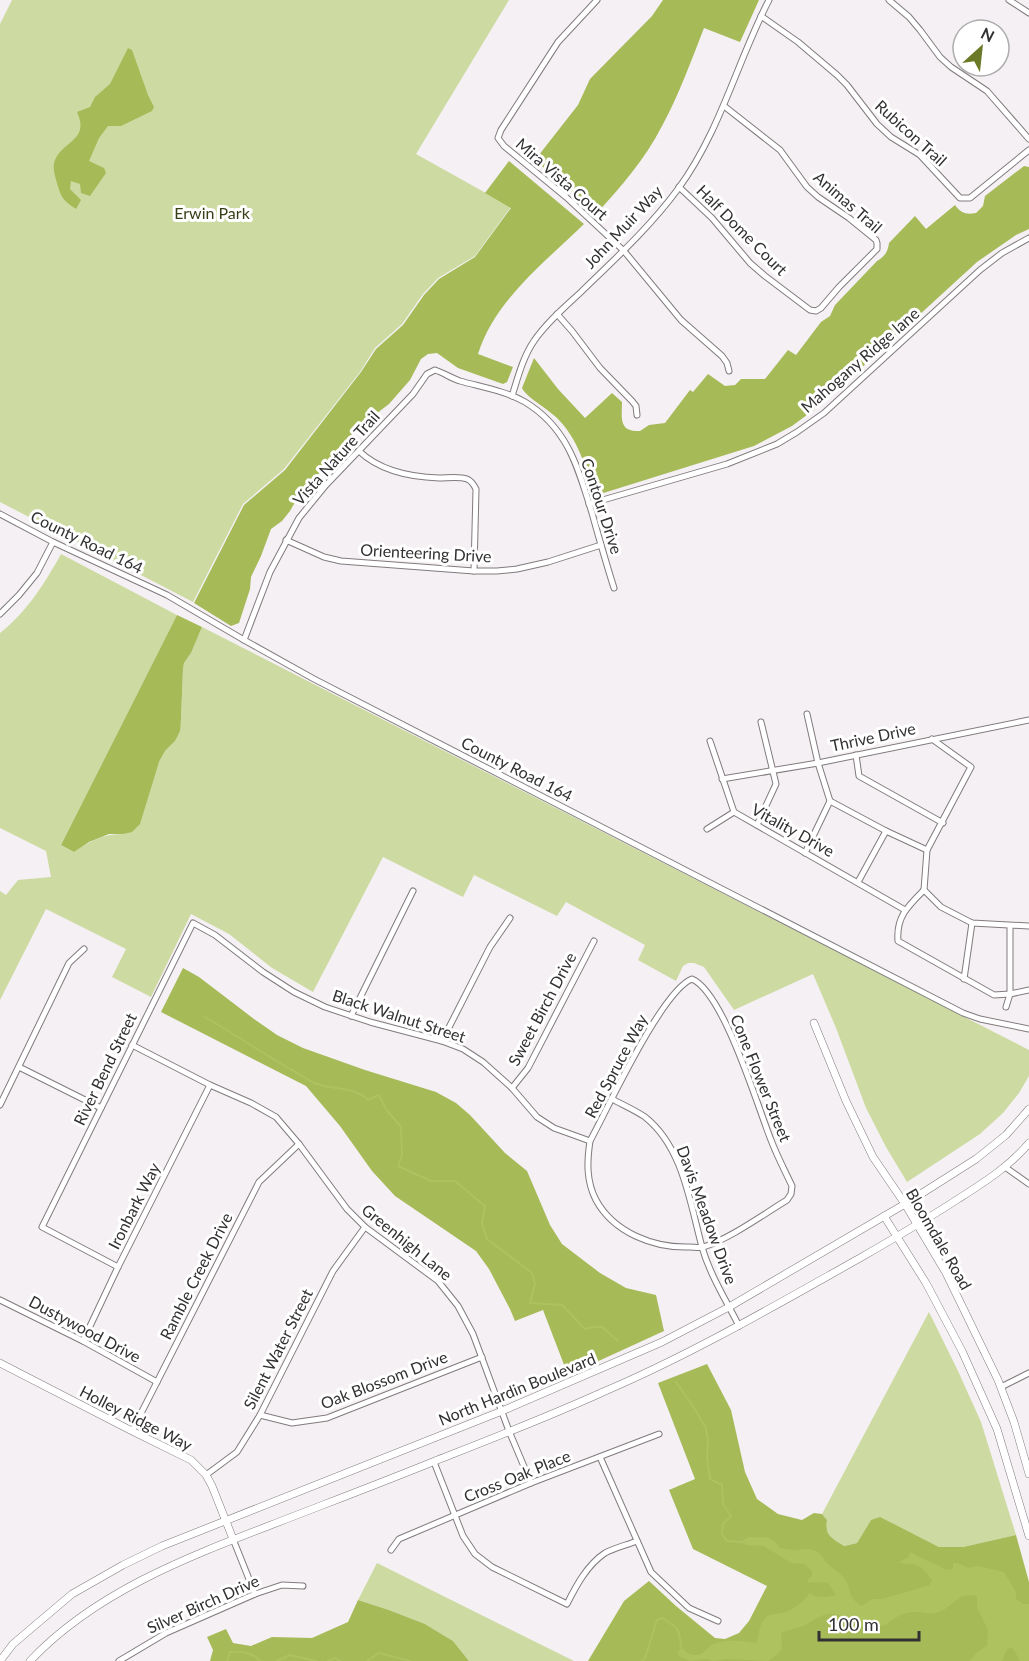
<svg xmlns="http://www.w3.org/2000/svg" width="1029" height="1661" viewBox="0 0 1029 1661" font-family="Lato,sans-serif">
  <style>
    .green { fill: #cddba2 }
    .forest { fill: #a6ba58 }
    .water { fill: #aec260 }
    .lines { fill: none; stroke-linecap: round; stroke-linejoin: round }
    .stream { stroke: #aec260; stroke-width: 2 }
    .minor-casing { stroke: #807b7e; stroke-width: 7 }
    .tertiary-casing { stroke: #807b7e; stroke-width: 8 }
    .minor { stroke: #fff; stroke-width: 5 }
    .tertiary { stroke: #fff; stroke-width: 7 }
    .labels { text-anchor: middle; stroke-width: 6; stroke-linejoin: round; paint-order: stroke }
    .street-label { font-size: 16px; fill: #323032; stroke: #fff }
    .park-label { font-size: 16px; fill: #373f16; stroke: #fff }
  </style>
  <rect width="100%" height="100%" fill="#f5f0f3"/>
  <g class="green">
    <path d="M12,0H509L416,154L511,207L475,256L438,278L423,294L402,324L375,348L360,372L284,469L243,504L193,602L0,502V24Z"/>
    <path d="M61,554L177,615L61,845L74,852C90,841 103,834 123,834L149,790L159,762L165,751L175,741L181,719L183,669L184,663L191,653L202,627L1029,1050V1076L1019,1093L1003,1113L980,1134L907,1182L886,1147L866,1108L836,1028L813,974L734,1010L704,967L694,963H688L683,966L676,981L638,960L645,945L566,902L557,916L474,875L463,897L383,857L313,992L272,968L229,934L191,914L151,997L112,977L126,949L46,909L0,1000V891L6,895L18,880L51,877L46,851L0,828V633C26,613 45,583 61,554Z"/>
    <path d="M929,1312L958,1371L981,1422L1016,1535L963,1547H939L915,1535L871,1520L857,1543L843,1546C831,1537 825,1536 827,1520L822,1514Z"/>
    <path d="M377,1563L574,1661H469L453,1641L425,1624L389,1610L358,1600Z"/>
  </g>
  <g class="forest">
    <path d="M663,0H759L740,42L704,28C691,61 679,95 662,126C645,159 621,187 596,214L535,160L578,105L590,79L652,16Z"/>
    <path d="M128,48L132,50L148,95L154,107L152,111L121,126H108L99,138L89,161L104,168L106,173L90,196L81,193L80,184L71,181L70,189L81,200L76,209C64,201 61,198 57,183C55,176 52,167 55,160C64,140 90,140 77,112L90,107L95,97L110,84Z"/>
    <path d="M509,161L584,224C544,263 495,300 478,354L513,367L507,382L503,384L458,368L437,353L428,354L421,359L410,380L389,404L355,430L332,462L303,488L290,511L282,521L271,529L261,556L251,577L250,589L239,623L231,626L194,603L244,505L285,470L361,372L376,349L403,325L424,295L439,279L475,257L511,208L485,193Z"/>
    <path d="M1024,166L1029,167V229L1016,235L977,262L823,403L792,426L754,446L597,495L594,493C585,465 578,439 557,418C549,410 525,396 522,388L534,358L558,389L585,418L612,393L622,402C622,417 618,432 640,431L649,425L665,423L690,390L693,392L708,374L725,386L735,385L741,379H765L788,350L796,355L821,322L830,316L835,305L877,261C884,257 888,252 889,243L915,216L926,229L955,205C961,213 966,215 976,213L983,206L985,196Z"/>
    <path d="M177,615L202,627L191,653L184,663L183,669L181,719L180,731L175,741L165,751L159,762L140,824L132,832L123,834H109L89,842L74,852L61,845Z"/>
    <path d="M183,968L199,977L254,1019L277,1035L303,1048L365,1070L436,1092L456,1103L470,1115L505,1153L527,1171L550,1225L562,1244L600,1273L626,1288L656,1295L664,1331L568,1375L543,1310L515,1321L510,1309L489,1269L476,1251L395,1196L372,1171L340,1126L306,1086L161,1012Z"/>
    <path d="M707,1364L731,1410L745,1472L757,1499L778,1514L802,1520L814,1513L822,1514L827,1520C825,1536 831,1537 844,1546L857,1543L871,1520L880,1517L939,1547H963L1016,1535L1029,1582V1661H588L624,1601L649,1581L676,1606L715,1638L725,1639L739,1633L749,1621L767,1586L693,1549L669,1490L695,1479L658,1383Z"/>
    <path d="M358,1600L389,1610L425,1624L453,1641L469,1661H210L213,1650L207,1637L226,1629L233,1643L251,1646L272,1637L312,1638L348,1622Z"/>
  </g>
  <path class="water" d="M748,1537C764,1538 770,1533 780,1548C784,1549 790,1550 794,1550C801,1550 806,1547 813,1550C820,1552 822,1557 827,1563C832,1569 840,1572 845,1579C853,1592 846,1596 862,1606L872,1599H882L930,1585L932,1580C928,1575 922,1567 916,1565C910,1563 906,1565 899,1562L908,1557L911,1552C922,1560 935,1562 946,1570L953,1569V1563H958L968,1568L978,1566L1004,1572L1016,1592V1599L1023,1604H1029V1661H1020L1014,1650L1011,1647L1007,1649L1002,1661H970L976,1653L987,1646L988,1630L977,1607V1596C956,1592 957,1604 941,1611C930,1617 924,1611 914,1612C907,1612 899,1615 892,1620C888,1622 890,1623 885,1625C859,1634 847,1611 828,1614C818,1615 811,1623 803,1626C795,1629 788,1630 781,1633L782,1648L779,1653L768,1661L726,1659L713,1661L706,1659L690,1661L679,1656L678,1651L684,1649L686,1652C703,1661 704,1648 716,1643C729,1639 744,1641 756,1643C760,1636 758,1627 763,1621C769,1611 779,1616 788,1611C797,1607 804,1600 810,1593C817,1599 827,1597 836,1595L828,1583C821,1581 813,1584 807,1582L808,1579L812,1576V1571L805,1564L791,1563L764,1546L746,1545L741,1542Z"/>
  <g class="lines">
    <g class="stream">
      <path d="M205,1017C234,1034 261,1052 290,1069C298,1073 306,1079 314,1083C331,1090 354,1086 368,1100L379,1095L386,1109L401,1127L402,1155L398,1166L431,1181H455L485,1206L482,1223L487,1239L532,1273L535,1283L530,1303L562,1305L585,1329L593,1327H602L618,1341"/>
      <path d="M676,1382L694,1408L706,1428L708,1441L707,1457L710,1479L722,1485L723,1504L731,1516L723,1524L722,1534L727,1541L742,1542"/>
      <path d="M227,1661L230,1652C242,1651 252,1652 260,1661"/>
      <path d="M277,1661L290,1655L316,1661"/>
      <path d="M328,1661L335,1658L340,1661"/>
      <path d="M367,1661L379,1653L410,1661"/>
      <path d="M642,1661L645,1658L657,1620L662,1618C681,1629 680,1631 681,1652"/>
    </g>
    <defs>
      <g id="minor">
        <path d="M597,0L558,42L501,130L498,138L504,146L566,197L624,251L681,320L722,356L727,363L729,371"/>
        <path d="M889,0L909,17L920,30L940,57L951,67L987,91L1029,139"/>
        <path d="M1009,0L1029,13"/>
        <path d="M761,16L798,42L837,75L847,85L877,124L891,137L920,155L960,198H970L1029,150"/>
        <path d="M679,187L712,218L750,263L765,276L810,310L816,311L821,308L839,287L877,249V243L876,240L849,218L818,197L807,187L780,150L724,106"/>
        <path d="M557,314L572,331L600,368L632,401L636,406L637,415"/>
        <path d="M512,396C518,377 523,357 534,341C547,322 565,307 581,292C615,259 650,227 678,189C720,132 737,62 769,0"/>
        <path d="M359,451C380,471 410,477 439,478C447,478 459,476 467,479C472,481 474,485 476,489L474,571"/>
        <path d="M589,504L727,464L777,444L797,432L824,413L980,270L1002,253L1029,238"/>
        <path d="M0,514L53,542L167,595L244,640L314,679L963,1013L980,1019L1029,1029"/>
        <path d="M286,540L324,557L341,561L474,571H497L517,569L548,562L601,545"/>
        <path d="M0,614L19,595L37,573L53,542"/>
        <path d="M244,640L270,572L299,518L326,485L413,394L427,374L435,370C444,373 451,378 460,381C481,387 506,391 525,402C568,428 578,468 592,513C599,538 606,563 614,588"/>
        <path d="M807,714L818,763L830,801L886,831L927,850"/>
        <path d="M710,741L734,812L905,910"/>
        <path d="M856,755L859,776L943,823"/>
        <path d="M722,779L818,763L1029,720"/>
        <path d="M757,825L776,784L761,722"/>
        <path d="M707,829L734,812"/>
        <path d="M805,853L830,801"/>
        <path d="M858,882L886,831"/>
        <path d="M924,890C908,906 896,917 898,941L994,995L1010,994L1029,990"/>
        <path d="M924,890L927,850L971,767L932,739"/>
        <path d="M924,890L941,907L972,923L1029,926"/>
        <path d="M692,979C724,993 757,1105 771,1140C777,1156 785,1171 792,1186L791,1194L787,1200C764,1214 728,1240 703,1247C699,1248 694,1247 689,1247C654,1248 614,1233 596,1200C586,1181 587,1161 590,1141C607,1110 662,990 692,979Z"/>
        <path d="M964,979L972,923"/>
        <path d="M1006,1007L1010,994V926"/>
        <path d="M351,1016L413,891"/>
        <path d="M442,1041L490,947L510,918"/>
        <path d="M132,1045L210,1085L251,1103L276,1117L299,1144L347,1209L365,1227L438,1281L458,1306L473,1334L509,1431L531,1483"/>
        <path d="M19,1067L101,1108"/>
        <path d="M512,1088L528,1068L594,941"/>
        <path d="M612,1099C623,1105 635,1110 645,1117C683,1147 690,1203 702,1247C710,1275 726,1300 739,1326"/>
        <path d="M0,1105L69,963L84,949"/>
        <path d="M1005,1167L1029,1184"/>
        <path d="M118,1267L42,1227L193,923L215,935L263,972L294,992L325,1007L370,1022L442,1041L463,1049L483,1062L512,1088L537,1117L554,1128L590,1141"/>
        <path d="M0,1300L83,1341L157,1382"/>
        <path d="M83,1341L118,1267L210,1085"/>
        <path d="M1001,1387L1029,1373"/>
        <path d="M260,1415L292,1423L327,1418L482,1357"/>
        <path d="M132,1431L259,1182L299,1144"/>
        <path d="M600,1457L651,1572L689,1608L718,1621"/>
        <path d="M434,1462L463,1536L475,1554L492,1567L567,1604C576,1586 587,1565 605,1553C614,1548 627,1545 637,1541"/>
        <path d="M206,1475L237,1452L260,1415L333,1271L365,1227"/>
        <path d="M233,1539L255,1594"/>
        <path d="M391,1550L399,1539L531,1483L659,1434"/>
        <path d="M119,1661L166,1633L255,1594L282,1585L303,1586"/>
      </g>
      <g id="tertiary">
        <path d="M814,1023L846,1101L873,1157L905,1204L946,1273L998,1380L1014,1422L1029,1474"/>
        <path d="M884,1216L926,1283L962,1351L997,1429L1029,1536"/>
        <path d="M0,1363L132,1431L191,1460L206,1475L212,1486L233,1539"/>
        <path d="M0,1661L13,1644L72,1594L123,1565L162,1546L502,1411L662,1342L729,1307L905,1204L976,1159L1006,1135L1029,1109"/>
        <path d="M30,1661C94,1593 185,1558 271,1525C325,1504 381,1483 435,1461C491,1439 548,1417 603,1392C692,1354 776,1305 860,1258C893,1239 926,1220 958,1199C983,1183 1009,1167 1029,1143"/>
      </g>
    </defs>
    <use href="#minor" class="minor-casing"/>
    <use href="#tertiary" class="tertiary-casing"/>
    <use href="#minor" class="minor"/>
    <use href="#tertiary" class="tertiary"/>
  </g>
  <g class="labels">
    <g class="street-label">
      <text transform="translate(911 133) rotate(42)" y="6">Rubicon Trail</text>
      <text transform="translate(562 179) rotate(41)" y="6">Mira Vista Court</text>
      <text transform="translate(848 202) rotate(41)" y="6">Animas Trail</text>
      <text transform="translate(623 227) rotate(-47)" y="6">John Muir Way</text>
      <text transform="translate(742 230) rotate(45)" y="6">Half Dome Court</text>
      <text transform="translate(860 360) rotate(-41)" y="6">Mahogany Ridge lane</text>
      <text transform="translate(336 458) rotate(-48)" y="6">Vista Nature Trail</text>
      <text transform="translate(602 506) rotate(72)" y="6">Contour Drive</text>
      <text transform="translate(87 542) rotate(26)" y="6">County Road 164</text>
      <text transform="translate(426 553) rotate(3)" y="6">Orienteering Drive</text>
      <text transform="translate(873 737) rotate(-12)" y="6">Thrive Drive</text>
      <text transform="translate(517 769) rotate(27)" y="6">County Road 164</text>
      <text transform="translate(793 830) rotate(29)" y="6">Vitality Drive</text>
      <text transform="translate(542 1009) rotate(-62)" y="6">Sweet Birch Drive</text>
      <text transform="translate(399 1016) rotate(18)" y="6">Black Walnut Street</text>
      <text transform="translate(616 1066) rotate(-62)" y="6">Red Spruce Way</text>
      <text transform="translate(105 1069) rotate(-64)" y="6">River Bend Street</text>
      <text transform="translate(761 1078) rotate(68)" y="6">Cone Flower Street</text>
      <text transform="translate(134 1206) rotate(-63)" y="6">Ironbark Way</text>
      <text transform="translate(707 1215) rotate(70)" y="6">Davis Meadow Drive</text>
      <text transform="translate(939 1239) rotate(60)" y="6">Bloomdale Road</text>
      <text transform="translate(407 1242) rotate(39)" y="6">Greenhigh Lane</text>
      <text transform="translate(196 1276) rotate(-63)" y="6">Ramble Creek Drive</text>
      <text transform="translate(85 1329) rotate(28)" y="6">Dustywood Drive</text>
      <text transform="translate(278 1349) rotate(-63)" y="6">Silent Water Street</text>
      <text transform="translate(384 1380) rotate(-21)" y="6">Oak Blossom Drive</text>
      <text transform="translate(517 1389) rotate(-22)" y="6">North Hardin Boulevard</text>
      <text transform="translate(136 1418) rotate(27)" y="6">Holley Ridge Way</text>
      <text transform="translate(517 1476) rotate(-22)" y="6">Cross Oak Place</text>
      <text transform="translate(203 1604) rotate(-24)" y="6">Silver Birch Drive</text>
    </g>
    <g class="park-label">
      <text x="212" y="219">Erwin Park</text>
    </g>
  </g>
  <g transform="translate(981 48) rotate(27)"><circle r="28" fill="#ffffff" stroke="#adacad" stroke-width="1.5"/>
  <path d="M0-4.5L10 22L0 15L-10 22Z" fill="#6b7a28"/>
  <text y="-9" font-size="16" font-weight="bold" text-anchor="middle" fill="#323032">N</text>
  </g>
  <path d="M819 1631v9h100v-9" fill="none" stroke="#323032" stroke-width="3"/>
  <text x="828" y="1631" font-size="18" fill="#323032" stroke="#ffffff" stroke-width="4.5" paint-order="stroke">100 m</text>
</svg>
